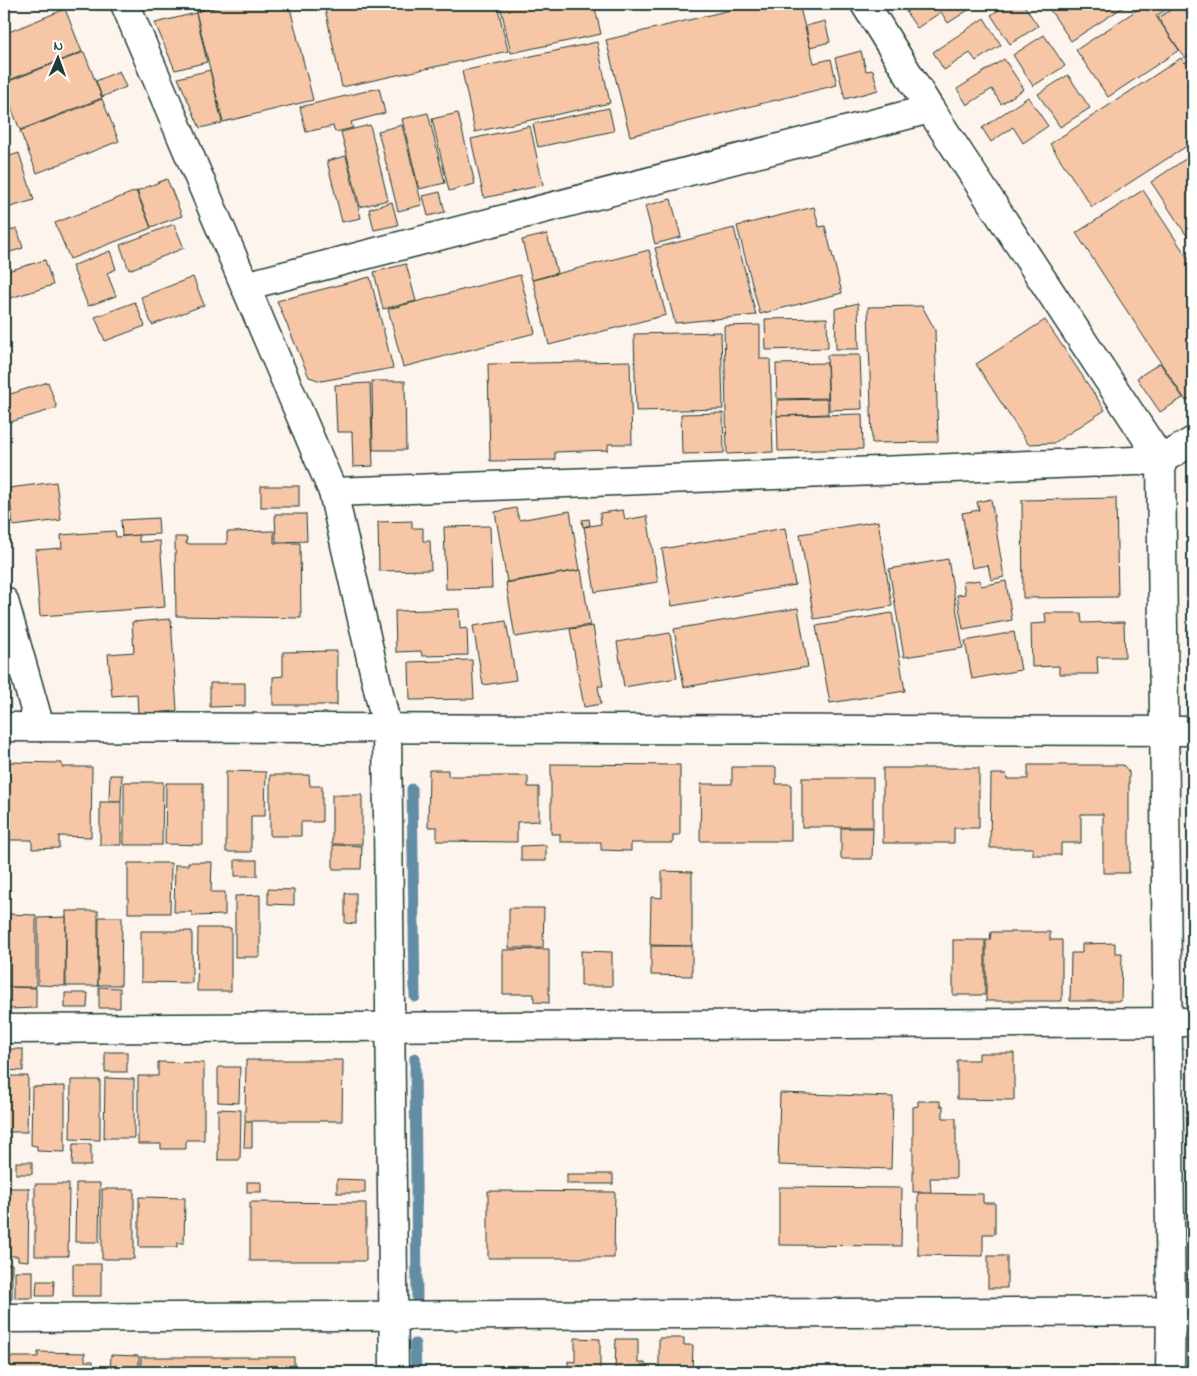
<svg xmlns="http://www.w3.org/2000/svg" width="1197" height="1376" viewBox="0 0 1197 1376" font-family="'Indie Flower',sans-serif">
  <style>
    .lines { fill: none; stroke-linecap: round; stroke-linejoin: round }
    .stream { stroke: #648da4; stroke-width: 11 }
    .building { fill: #f7c6a7; stroke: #1f3d34 }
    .street-casing { stroke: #1f3d34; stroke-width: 31 }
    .street { stroke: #fff; stroke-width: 28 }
  </style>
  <rect width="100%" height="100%" fill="#fdf4ed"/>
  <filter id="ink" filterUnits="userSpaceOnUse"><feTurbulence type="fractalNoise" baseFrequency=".02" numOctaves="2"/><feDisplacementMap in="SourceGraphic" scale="10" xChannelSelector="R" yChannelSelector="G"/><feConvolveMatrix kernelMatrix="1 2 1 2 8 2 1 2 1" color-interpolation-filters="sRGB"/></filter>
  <g filter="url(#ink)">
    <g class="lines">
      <g class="stream">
        <path d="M412,789L415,997"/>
        <path d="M415,1058L417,1298"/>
        <path d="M415,1344L416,1372"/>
      </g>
    </g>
    <g class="building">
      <path d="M195,4H227L197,11Z"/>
      <path d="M230,4H289L313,100L223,122L196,12Z"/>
      <path d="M324,4H497L508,51L342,87Z"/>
      <path d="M500,4H594L601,34L511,53Z"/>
      <path d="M755,4H799L814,63L831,59L837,85L630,136L606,40Z"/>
      <path d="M919,4H975L976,5L948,23L941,12L917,28L906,12Z"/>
      <path d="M1007,4H1023L1038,26L1010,44L991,15Z"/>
      <path d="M1046,4H1128L1071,41Z"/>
      <path d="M1146,4H1168L1170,7L1156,16L1179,50L1108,97L1076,50Z"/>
      <path d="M1180,4H1193V53L1185,58L1158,18Z"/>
      <path d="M65,9L82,52L4,82V34Z"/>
      <path d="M196,13L207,62L175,70L155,23Z"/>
      <path d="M984,18L1001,45L976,61L970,53L944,70L933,52Z"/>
      <path d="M825,21L830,42L810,47L806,26Z"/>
      <path d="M1044,35L1065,66L1033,86L1013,55Z"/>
      <path d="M597,42L610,103L475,132L462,71Z"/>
      <path d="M861,51L866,71L873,70L878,90L845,99L835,58Z"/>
      <path d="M84,52L102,98L20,130L4,89V83Z"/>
      <path d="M1193,57V142L1092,207L1050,144L1181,58L1185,63Z"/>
      <path d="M1004,59L1024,89L1001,104L992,89L967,105L957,89Z"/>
      <path d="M210,70L222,123L200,128L178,78Z"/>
      <path d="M119,71L126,87L102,97L96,81Z"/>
      <path d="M1068,75L1090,108L1060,127L1038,94Z"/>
      <path d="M379,88L385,113L351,122L353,128L335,132L333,126L306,132L300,107Z"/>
      <path d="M1028,97L1048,126L1023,143L1013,127L991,142L982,128Z"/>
      <path d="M102,99L119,141L37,173L20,131Z"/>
      <path d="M609,108L614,131L538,147L533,124Z"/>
      <path d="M428,113L445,183L419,189L402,119Z"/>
      <path d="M458,113L475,184L449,191L432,119Z"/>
      <path d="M370,125L388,200L360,207L341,132Z"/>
      <path d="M402,125L422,205L398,211L378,131Z"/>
      <path d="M530,126L543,185L484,198L471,139Z"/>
      <path d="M19,153L34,200L4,209V158Z"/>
      <path d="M1193,154V233L1187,236L1151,182Z"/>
      <path d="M346,156L361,218L342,222L327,161Z"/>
      <path d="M167,179L182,216L151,227L137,191Z"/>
      <path d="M1143,190L1193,266V396L1186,401L1076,233Z"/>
      <path d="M136,191L151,228L70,259L55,223Z"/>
      <path d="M440,192L445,212L428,216L423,196Z"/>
      <path d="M671,199L681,237L655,244L645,206Z"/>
      <path d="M392,202L398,225L374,230L369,209Z"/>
      <path d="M814,207L819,227L825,226L842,293L760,314L737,226Z"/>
      <path d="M174,224L184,248L129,270L120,245Z"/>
      <path d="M17,228L23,248L4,254V233Z"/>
      <path d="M734,228L756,315L675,323L655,248Z"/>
      <path d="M547,234L557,273L532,280L522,240Z"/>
      <path d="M649,250L666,315L549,345L533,280Z"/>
      <path d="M110,251L116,269L107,273L116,296L88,306L72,266Z"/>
      <path d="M45,260L53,285L4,300V272Z"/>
      <path d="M406,264L416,301L383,309L374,272Z"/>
      <path d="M520,275L535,333L403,367L388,309Z"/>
      <path d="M193,277L204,305L152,325L141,297Z"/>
      <path d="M370,277L393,368L321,381L309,377L277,301Z"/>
      <path d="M135,302L145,326L105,341L95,317Z"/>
      <path d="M858,303L859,349H836L835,309Z"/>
      <path d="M922,306L935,330L938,442L872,443L868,307Z"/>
      <path d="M827,318L828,348L766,350L765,319Z"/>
      <path d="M1045,320L1105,410L1054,443L1028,444L976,364Z"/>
      <path d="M760,325V359H770L773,452L727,454L724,326Z"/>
      <path d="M721,332L723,409L636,411L634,334Z"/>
      <path d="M827,355H860L862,409L829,410Z"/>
      <path d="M630,361L632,444H608V450L555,452V460L490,461L488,364Z"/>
      <path d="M827,363L828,398L777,399L776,364Z"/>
      <path d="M1160,363L1183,398L1160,412L1137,378Z"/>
      <path d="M372,381H405L406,450H373Z"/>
      <path d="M48,382L57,408L4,424V396Z"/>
      <path d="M370,383L373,466L353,467L352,432H337L335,385Z"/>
      <path d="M828,399V414L777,416V400Z"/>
      <path d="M723,413L724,453L682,454L681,414Z"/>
      <path d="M862,414L863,449L778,451L777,416Z"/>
      <path d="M56,482L61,520L13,526L9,488Z"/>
      <rect x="261" y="486" width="38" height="21"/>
      <path d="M1116,498L1118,597L1023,598L1022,500Z"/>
      <path d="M991,499L1004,577L991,580L988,565L972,568L962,513L979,510L977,502Z"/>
      <path d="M516,508L519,520L570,511L580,570L507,582L495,512Z"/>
      <path d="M623,510L625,520L647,516L658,582L595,592L584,527L601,524L600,513Z"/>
      <path d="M275,514H306L307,541L276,542Z"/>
      <path d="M158,518L159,534L122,536L121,520Z"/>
      <path d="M589,519L590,525L583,527L582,520Z"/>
      <path d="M412,521V528H423V541H430L431,570L379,571L378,522Z"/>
      <path d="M878,521L892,606L814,619L800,534Z"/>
      <path d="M490,526L492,588L446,589L444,527Z"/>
      <path d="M785,528L795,585L672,606L662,549Z"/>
      <path d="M115,531L116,537L139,535V542L160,541L165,607L40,616L35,550L62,548L61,535Z"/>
      <path d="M274,531V543H300L301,618L176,616L175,537H187L186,544H227V532Z"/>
      <path d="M948,559L963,648L904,657L889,569Z"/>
      <path d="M581,570L590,625L515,637L506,583Z"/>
      <path d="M980,580L981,586L1006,581L1012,620L963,629L957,595L965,594L963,582Z"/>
      <path d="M798,608L808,667L684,687L674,629Z"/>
      <path d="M459,609L460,629L467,628L468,655L422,656L421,651L396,652L395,611Z"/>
      <path d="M892,613L905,691L830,703L816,626Z"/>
      <path d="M1045,613H1081L1082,623L1124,622L1125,657H1097L1098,674H1059V666L1032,667L1031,624L1046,623Z"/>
      <path d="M171,619L177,711L138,714L137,694L112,696L108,654L134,652L132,622Z"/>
      <path d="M506,621L516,680L483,685L473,626Z"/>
      <path d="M593,626L603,686H598L601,704L584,707L570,629Z"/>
      <path d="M1014,632L1021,670L972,679L965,641Z"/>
      <path d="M670,633L677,678L624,687L617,642Z"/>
      <path d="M337,651V705H273V677L283,676V652Z"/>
      <path d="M472,660L474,699L410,700L409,662Z"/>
      <path d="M210,683H245V706L210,707Z"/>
      <path d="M9,762L62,763V767H92L91,837L59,836V848L32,849V840H4V779H9Z"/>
      <path d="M551,764L680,765V835H673V843H631V851L601,850V842H560V834H551Z"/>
      <path d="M1028,765H1123L1129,772V873H1103V814H1081V843H1061V855H1033V848H990L991,774H1006L1007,779H1028Z"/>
      <path d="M732,767H776V784H791V841H700L701,784H732Z"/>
      <path d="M883,768H979V828H954V843H883Z"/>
      <path d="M429,770H448V776H528V787H539V821L517,822V842L437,841V827H428Z"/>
      <path d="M226,771L266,772L265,816H251V852H226Z"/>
      <path d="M110,775H122L121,801H109Z"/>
      <path d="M270,775H309L310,786H322V822H301V836H270Z"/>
      <rect x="802" y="778" width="71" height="49"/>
      <path d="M124,782H163L162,845H124Z"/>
      <path d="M166,783H203V845L165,844Z"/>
      <rect x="332" y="795" width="30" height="49"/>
      <rect x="100" y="802" width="21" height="43"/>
      <path d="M841,828H873L872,859H841Z"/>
      <path d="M333,845L362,846L361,869H333Z"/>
      <path d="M546,845V861H521V846Z"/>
      <rect x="235" y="860" width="22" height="16"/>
      <path d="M188,862H212L211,892H225V915L192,916V912H174L175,865H188Z"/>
      <path d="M128,863H171L170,913H128Z"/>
      <path d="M662,871L692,872V946L650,945L651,897L662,898Z"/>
      <path d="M268,889L294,890V905L268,904Z"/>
      <path d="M345,893H356V924L345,923Z"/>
      <path d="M260,895V957H235V896Z"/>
      <path d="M509,908H544L543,948H509Z"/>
      <rect x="66" y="911" width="32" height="75"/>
      <path d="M8,914L36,915V987H8Z"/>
      <rect x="4" y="917" width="3" height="71"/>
      <path d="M66,917L65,986L38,985V918Z"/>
      <path d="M99,917H122L121,985H98Z"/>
      <path d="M198,928H231V991H197Z"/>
      <path d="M141,931H192V983L141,982Z"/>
      <path d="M991,932H1050V940H1062V1001H986V940H990Z"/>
      <rect x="953" y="940" width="32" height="55"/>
      <path d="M1115,943V953H1122L1121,1001H1070L1071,953H1082V944Z"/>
      <path d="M651,946H692V976L651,975Z"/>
      <path d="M549,949V1003L534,1002V994H503V950Z"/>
      <path d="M581,951L612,952V986H581Z"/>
      <path d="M8,987L36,988V1008L8,1009Z"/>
      <path d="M99,987L120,988V1008H99Z"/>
      <path d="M65,993H88L87,1008H65Z"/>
      <path d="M4,1049H23V1071L4,1070Z"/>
      <rect x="105" y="1052" width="22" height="20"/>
      <path d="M979,1053H1014V1100L957,1099V1060H979Z"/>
      <path d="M246,1060H343L342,1121H245Z"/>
      <path d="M158,1062L204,1063V1140H186V1149H161V1144H138V1076H158Z"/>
      <path d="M218,1067H240L239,1103L218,1102Z"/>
      <path d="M4,1076H28L27,1132H4Z"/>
      <path d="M105,1078L134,1079V1138H104Z"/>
      <path d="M71,1080H100V1140L70,1139Z"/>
      <path d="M65,1086V1152L37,1151V1146L31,1145L32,1087Z"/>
      <path d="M780,1093L893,1097L891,1169L778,1165Z"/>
      <path d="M918,1101H940V1106H943V1118H956V1178H930L931,1192H913V1107L918,1106Z"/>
      <path d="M218,1109L241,1110L240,1160H218Z"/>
      <path d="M245,1122H252V1148H244Z"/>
      <path d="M73,1144H91V1166H72Z"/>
      <rect x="16" y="1162" width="16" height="12"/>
      <rect x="567" y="1174" width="46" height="10"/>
      <path d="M337,1179L365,1180V1193H337Z"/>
      <rect x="247" y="1182" width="14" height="10"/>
      <path d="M76,1183H100L99,1242H75Z"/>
      <path d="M35,1184H69L68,1256H35Z"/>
      <path d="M779,1187L902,1188L901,1246L779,1245Z"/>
      <path d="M4,1188H29L28,1261L18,1260V1256H4Z"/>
      <rect x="102" y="1189" width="32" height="70"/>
      <path d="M488,1191L615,1192L614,1258H488Z"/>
      <path d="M918,1193L983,1194V1203H995V1234H983V1256L918,1255Z"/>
      <path d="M139,1197L185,1198L184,1243H177V1247H139Z"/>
      <path d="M250,1202L366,1203V1261H250Z"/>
      <rect x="988" y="1256" width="19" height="32"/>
      <path d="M4,1264H12V1299L4,1298Z"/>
      <rect x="73" y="1264" width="28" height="32"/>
      <rect x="15" y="1271" width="18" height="27"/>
      <path d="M37,1281H54L53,1296H36Z"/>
      <path d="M575,1338L600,1339V1372H568V1361L575,1362Z"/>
      <path d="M659,1338H684V1345H693L692,1372H659Z"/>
      <path d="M616,1339H638V1363H645V1372H615Z"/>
      <path d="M38,1352L85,1353V1361H93V1372H6V1357H38Z"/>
      <path d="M111,1355L139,1356V1372H110Z"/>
      <rect x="141" y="1357" width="153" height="15"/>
      <path d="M877,1368H886V1372H876Z"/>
    </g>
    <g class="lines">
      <defs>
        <g id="street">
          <path d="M125,4L333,492L387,728L394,1372"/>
          <path d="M865,4L930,109L1161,460L1171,1311L1170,1372"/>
          <path d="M245,286L930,109"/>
          <path d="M333,492L1161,460L1193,441"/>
          <path d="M4,601L40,727"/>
          <path d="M4,727L1193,731"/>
          <path d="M4,1029L1193,1022"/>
          <path d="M4,1318L1193,1311"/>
        </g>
      </defs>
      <use href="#street" class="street-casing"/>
      <use href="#street" class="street"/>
    </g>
  </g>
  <rect width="1197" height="1376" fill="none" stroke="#fff" stroke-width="20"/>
  <rect x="10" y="10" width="1177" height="1356" fill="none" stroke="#1f3d34" stroke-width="2" filter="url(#ink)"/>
  <g transform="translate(58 58) rotate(2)" stroke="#ffffff" stroke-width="4" paint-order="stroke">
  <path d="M0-4L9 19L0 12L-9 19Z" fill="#1f3d34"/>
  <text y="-8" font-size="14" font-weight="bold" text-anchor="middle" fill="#1f3d34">N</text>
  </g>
</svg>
